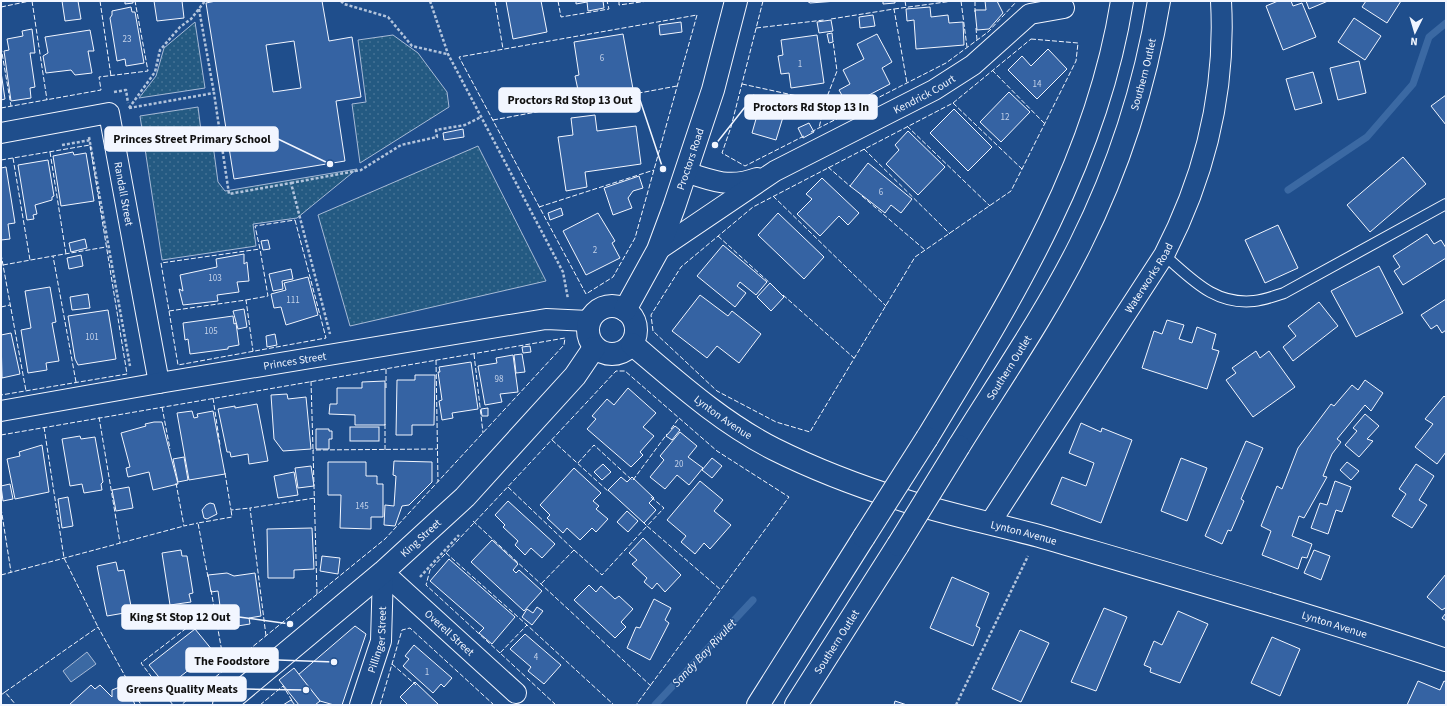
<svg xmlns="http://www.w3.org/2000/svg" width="1447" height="706" viewBox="0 0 1447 706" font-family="'Source Sans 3',sans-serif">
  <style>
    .green { fill: url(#green-dots); stroke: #a8bbd7 }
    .water { fill: #3b69a3; stroke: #a8bbd7 }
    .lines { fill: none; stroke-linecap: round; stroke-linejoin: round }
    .stream { stroke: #3b69a3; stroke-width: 7 }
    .building { fill: #3563a3; stroke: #f2f6ff; fill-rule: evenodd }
    .lane-casing { stroke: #f2f6ff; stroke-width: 12 }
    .street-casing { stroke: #f2f6ff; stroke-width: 22 }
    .secondary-casing { stroke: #f2f6ff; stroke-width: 24 }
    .highway-casing { stroke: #f2f6ff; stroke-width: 24 }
    .path { stroke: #b3c4dc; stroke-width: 2.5; stroke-dasharray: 3 2; stroke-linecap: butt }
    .lane { stroke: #1f4e8c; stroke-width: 10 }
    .street { stroke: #1f4e8c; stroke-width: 20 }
    .secondary { stroke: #1f4e8c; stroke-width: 22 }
    .highway { stroke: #1f4e8c; stroke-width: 22 }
    .highway-bridge-casing { stroke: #f2f6ff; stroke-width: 24; stroke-linecap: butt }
    .highway-bridge { stroke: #1f4e8c; stroke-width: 22 }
    .fence { stroke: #f2f6ff; stroke-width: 1; stroke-dasharray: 5 2; stroke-linecap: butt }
    .labels { text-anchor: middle; stroke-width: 3; stroke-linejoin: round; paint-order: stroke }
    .number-label { font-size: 9px; fill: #c3d1e8 }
    .street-label { font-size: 11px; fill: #f2f6ff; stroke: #1f4e8c }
    .water-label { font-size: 12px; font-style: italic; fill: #f2f6ff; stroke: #1f4e8c }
    .leader { fill: none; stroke: #f2f6ff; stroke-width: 1.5 }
    .callout-dot { fill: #f2f6ff; stroke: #1f4e8c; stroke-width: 1.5 }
    .callout { fill: #f2f6ff; stroke: #f2f6ff; stroke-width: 1.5 }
    .callout-label { font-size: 12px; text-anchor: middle; font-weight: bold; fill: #111 }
  </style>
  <defs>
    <pattern id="green-dots" width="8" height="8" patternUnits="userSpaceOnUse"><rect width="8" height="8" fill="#245a82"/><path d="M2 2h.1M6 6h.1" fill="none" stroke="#447295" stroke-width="1.8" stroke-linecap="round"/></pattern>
  </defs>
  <rect width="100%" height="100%" fill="#1f4e8c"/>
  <g class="green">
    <path d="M195,22L205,88L139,98L156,76L164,48Z"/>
    <path d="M393,35L418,53L447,92L449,107L360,163L352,104L366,102L358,40Z"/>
    <path d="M198,107L201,131L211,130L218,182L225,191L357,169L297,218L253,224L256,246L162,260L140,116Z"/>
    <path d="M478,146L546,281L350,326L318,215Z"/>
  </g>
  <path class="water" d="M87,652L96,664L71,682L63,671Z"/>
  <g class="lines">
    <g class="stream">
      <path d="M1288,190L1367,137L1413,84L1429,37L1446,23"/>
      <path d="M655,705L753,600"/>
    </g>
  </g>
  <g class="building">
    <path d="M62,1H78L81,19L65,21Z"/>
    <path d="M125,1H133V3L125,4Z"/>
    <path d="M154,1H182L184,18L157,21Z"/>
    <path d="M216,1H322L329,41L352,37L361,97L336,101L345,161L234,179L206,3ZM294,41L301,88L273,92L266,45Z"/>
    <path d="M506,1H541L547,32L513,39Z"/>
    <path d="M576,1H603L604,8L588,11L587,2L576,4Z"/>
    <path d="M807,1H837L810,3Z"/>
    <path d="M883,1H895V3L883,4Z"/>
    <path d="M985,1H997L1003,13L989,29L977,30L975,10H986Z"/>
    <path d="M1278,1H1291L1293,6L1302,3L1316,37L1283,50L1266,6Z"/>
    <path d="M1306,1H1328L1309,9Z"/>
    <path d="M1366,1H1401L1387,23L1362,7Z"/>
    <path d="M131,7L132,12H135L144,63L126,66L125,59L117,61L110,18L112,15V11Z"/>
    <path d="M930,7L931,17L948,15L949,23L963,22L964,45L916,49L914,20L907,21L906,9Z"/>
    <path d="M873,15L875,26L860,28L859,17Z"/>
    <path d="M1354,18L1381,36L1365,60L1338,42Z"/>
    <path d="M831,20L833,31L819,33L817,22Z"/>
    <path d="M681,22L682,32L660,35L659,25Z"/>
    <path d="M32,29L35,53H30L35,87L30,88L31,98L11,101L4,51L9,50L7,39L23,36L22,31Z"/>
    <path d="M90,30L94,51H88L92,73L75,75L71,70L46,73L43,56L48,53L45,37Z"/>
    <path d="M832,33L833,42L829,43L827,34Z"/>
    <path d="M623,34L633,89L617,92V95L600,98V95L580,99L575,76L579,75L574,42Z"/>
    <path d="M877,34L892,62L882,68L890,84L848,106L839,90L850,84L843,70L864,59L857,44Z"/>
    <path d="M817,35L824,83L791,88L789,73L781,74L778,56L783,55L781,40Z"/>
    <path d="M1048,49L1067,69L1037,99L1008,70L1022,56L1031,66Z"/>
    <path d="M1359,61L1366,93L1338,100L1330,68Z"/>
    <path d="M1,72L5,99L1,100Z"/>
    <path d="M1313,72L1322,103L1295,110L1286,79Z"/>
    <path d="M1009,92L1030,112L1001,142L980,122Z"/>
    <path d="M753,95L787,104L776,140L752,133L758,112L749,110Z"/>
    <path d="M1446,95V125L1431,106Z"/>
    <path d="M954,109L992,147L968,171L930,133Z"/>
    <path d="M595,115L597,131L636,126L641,164L585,172L587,187L566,191L558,137L573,135L571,118Z"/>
    <path d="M809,123L814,132L803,138L798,128Z"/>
    <path d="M463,129L464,137L444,140L443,133Z"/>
    <path d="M908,131L945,167L918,195L886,164L899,150L895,145Z"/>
    <path d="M73,152L74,155L86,153L94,201L61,206L53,156Z"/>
    <path d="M1403,157L1426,184L1370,232L1347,205Z"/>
    <path d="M48,160L54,196L52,197V200L35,205L37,214L33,215L34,219L27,220L18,165Z"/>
    <path d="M868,163L912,199L901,213L891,205L885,213L850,186Z"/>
    <path d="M6,167L15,223L8,224L10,239L1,240V168Z"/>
    <path d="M639,176L643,188L633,191L628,198L632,208L613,215L604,188Z"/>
    <path d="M822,178L859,213L848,225L839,216L820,236L797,214L812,199L806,194Z"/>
    <path d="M561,208L563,215L550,220L548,213Z"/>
    <path d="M598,213L615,241L612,243L620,258L586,275L563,231Z"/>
    <path d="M778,213L824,257L804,279L758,235Z"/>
    <path d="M1278,225L1298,268L1265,283L1245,240Z"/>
    <path d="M1427,234L1434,244L1441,240L1446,248V258L1403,285L1394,271L1400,267L1393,256Z"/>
    <path d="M85,239L87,248L71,252L69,243Z"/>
    <path d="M268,240L270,249L263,250L261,241Z"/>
    <path d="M723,245L767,282L756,295L740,282L737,286L746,293L735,307L697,276Z"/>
    <path d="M244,254V264L247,262L249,281L237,282L239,292L217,295L218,301L183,305L179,289L183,291L180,275L217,267L216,259Z"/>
    <path d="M81,255L83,266L69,269L67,258Z"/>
    <path d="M1379,266L1403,313L1356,337L1331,291Z"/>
    <path d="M291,269L293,279L282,281L283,289L273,291L269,274Z"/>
    <path d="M308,277L318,315L286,325L281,307L274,308L271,294L286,290L284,283Z"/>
    <path d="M770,283L784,297L771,311L757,297Z"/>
    <path d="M50,287L56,322L52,323L59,361L46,363L47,370L28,373L21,330L31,328L25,291Z"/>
    <path d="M88,294L90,308L72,310L70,297Z"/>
    <path d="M700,295L728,316L732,311L761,334L739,363L717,346L707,358L672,331Z"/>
    <path d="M1446,299V330L1442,333L1437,325L1431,329L1421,315Z"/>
    <path d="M1319,302L1338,326L1293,361L1283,347L1296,336L1288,326Z"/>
    <path d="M244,309L247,327L238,329L233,311Z"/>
    <path d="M108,310L116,359L78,365L75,359L68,316Z"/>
    <path d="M233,316L234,324L236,323L239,345L228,347V349L190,354L188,339L185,340L183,323Z"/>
    <path d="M1167,320L1184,325L1179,339L1192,343L1197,327L1216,334L1212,349L1219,351L1207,389L1142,368L1154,331L1162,334Z"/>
    <path d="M11,333L20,374L2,378L1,335Z"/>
    <path d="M275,334L277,345L267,347L266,336Z"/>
    <path d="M530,346L531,352L523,353L522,347Z"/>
    <path d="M1256,351L1260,358L1269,351L1295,387L1253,417L1226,380L1236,373L1232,368Z"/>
    <path d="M522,354L525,372L516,373L514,355Z"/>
    <path d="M513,355L518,392L500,394L502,402L485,405L478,366L497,363L496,358Z"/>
    <path d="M471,362L478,409L452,413L453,418L442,420L439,401L442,400L438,372H440L439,367Z"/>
    <path d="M415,375H435L434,425H412V435H396L397,380H415Z"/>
    <path d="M1365,380L1383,393L1371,411L1365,405L1337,439L1341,442L1332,454L1323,476L1327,477L1304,518L1299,516L1292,536L1312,544L1307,558L1302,557L1298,569L1262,555L1271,531L1261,526L1277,486L1282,489L1298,448L1331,404L1334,406L1352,385L1358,390Z"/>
    <path d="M385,381V425H355V415L329,414L330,404H337V388H362V382Z"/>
    <path d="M628,388L656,413L643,427L654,436L640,452L643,455L631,467L587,429L596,419L592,416L607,399L614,405Z"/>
    <path d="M287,394L288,399L306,397L311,449L283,451L274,439L271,395Z"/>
    <path d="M1444,396L1446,398V452L1437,464L1415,447L1433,424L1425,419Z"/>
    <path d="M257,404L268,461L249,464L248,454L231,457L230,452H227L218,409L235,406V408Z"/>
    <path d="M488,408V416H482L481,409Z"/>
    <path d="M192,411L194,418L198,417L197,414L213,411L225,474L189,480L177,413Z"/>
    <path d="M1365,414L1379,426L1367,439L1373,441L1359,457L1345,445L1357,431L1353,428Z"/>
    <path d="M154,422H162L178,484L153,490L149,472L128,477L126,468L130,467L121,433L146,426L145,424Z"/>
    <path d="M1081,423L1101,432L1102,428L1132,440L1101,523L1051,504L1062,477L1086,486L1094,463L1069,453Z"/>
    <path d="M675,426L680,430L672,440L666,436Z"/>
    <rect x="350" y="427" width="29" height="14"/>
    <path d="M316,429H329V431H332V439H329V449H316Z"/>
    <path d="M680,432L697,446L688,457L703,468L689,485L677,475L665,489L650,477L664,460L660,456Z"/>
    <path d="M80,436L81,439L95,437L103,482L101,484L102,490L84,493L82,484L70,486L62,439Z"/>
    <path d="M1246,441L1263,448L1241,499L1244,501L1231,531L1228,530L1222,544L1205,536Z"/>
    <path d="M42,445L49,492L15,499L7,459L20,456L19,452Z"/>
    <path d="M184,457L188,480L178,482L173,459Z"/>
    <path d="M712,458L722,466L712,478L702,470Z"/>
    <path d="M1181,458L1207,468L1187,521L1161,511Z"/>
    <path d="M394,461L432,462V482L409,505L402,506L395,526L384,525L385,505L394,506L396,476L393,475Z"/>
    <path d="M328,462H366V476H377V484H383V517H371V529L340,528L341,495H328Z"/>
    <path d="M1347,462L1359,471L1351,480L1340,470Z"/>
    <path d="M603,464L611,472L602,480L594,472Z"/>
    <path d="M1416,464L1434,476L1419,500L1427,505L1412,528L1392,516L1406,494L1399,489Z"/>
    <path d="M311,466L314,486L298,488L295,468Z"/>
    <path d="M574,468L601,493L593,501L599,506L596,509L608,519L596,532L592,528L580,540L567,528L563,533L547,518L550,515L540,505Z"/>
    <path d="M294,472L298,495L278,498L274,476Z"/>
    <path d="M621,477L627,482L632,477L654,498L649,503L656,510L644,523L608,490Z"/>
    <path d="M700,481L723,500L714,511L731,525L710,549L704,543L695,554L681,542L686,536L667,520Z"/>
    <path d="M1335,481L1351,487L1342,512L1336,510L1328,534L1311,528L1320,503L1327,505Z"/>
    <path d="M10,484L13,499L3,501L1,486Z"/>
    <path d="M129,487L133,508L116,511L112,490Z"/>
    <path d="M68,497L73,526L62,528L58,499Z"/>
    <path d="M508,501L555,544L542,558L531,548L525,555L515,545L518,541L503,527L505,525L495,515Z"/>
    <path d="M210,503L214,504L217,514L207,519L204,518L202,510L206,505Z"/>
    <path d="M627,511L638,521L628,532L617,522Z"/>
    <path d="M312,528L314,569L294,570V578H268L267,529Z"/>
    <path d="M643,538L681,575L665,592L657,583L652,589L644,582L647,578L632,564L637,560L629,553Z"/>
    <path d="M492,540L518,564L513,570L516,573L519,570L542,591L524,611L471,562Z"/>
    <path d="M181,550L182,556H187L193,593L189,594L191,602L170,605L162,553Z"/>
    <path d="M1314,550L1330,556L1321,580L1304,573Z"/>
    <path d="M322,556L340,558L338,574L320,571Z"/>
    <path d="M449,559L515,617L492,644L479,633L484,628L430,581Z"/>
    <path d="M116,562L118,571L124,570L131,606L128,607L130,612L107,616L97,566Z"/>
    <path d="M227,573L234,576L255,573L261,616L249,618L250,624L225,628L224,621H222L218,591L211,592L208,575Z"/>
    <path d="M1446,574V610L1445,608L1442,610L1427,597Z"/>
    <path d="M952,577L989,593L976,626L980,628L973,646L930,628Z"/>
    <path d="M589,585L596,592L601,586L615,599L619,596L633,609L621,622L626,627L615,638L574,600Z"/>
    <path d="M654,599L671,608L665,620L669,623L650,660L627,648L636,627L640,628Z"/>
    <path d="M537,607L543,611L532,625L522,617L527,609L533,613Z"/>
    <path d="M1104,608L1127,617L1096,691L1071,682Z"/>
    <path d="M1178,611L1208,624L1180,683L1150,672L1151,668L1144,665L1154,641L1162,645Z"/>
    <path d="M1446,613V621L1442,618Z"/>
    <path d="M355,626L366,634L342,705H334L320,701L298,675Z"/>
    <path d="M195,629L213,651L167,687L149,665Z"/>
    <path d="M1020,630L1049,643L1021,702L992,689Z"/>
    <path d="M525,634L561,665L544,684L528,671L531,667L510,649Z"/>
    <path d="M1272,637L1300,649L1280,696L1251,683Z"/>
    <path d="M414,645L452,678L444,687L441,684L433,693L403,666L409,659L405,656Z"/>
    <path d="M294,668L320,701L315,705H299L279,680Z"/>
    <path d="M1418,681L1440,690L1444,681L1446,682V705H1407Z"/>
    <path d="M415,682L439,705H405L407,704L400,697Z"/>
    <path d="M127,684L135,705H69L91,685L95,689L100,685L112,697V690Z"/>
    <path d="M291,700L295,705H283Z"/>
    <path d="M895,701L907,705H894Z"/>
  </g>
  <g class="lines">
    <defs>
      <path id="lane" d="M1164,255C1192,279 1214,305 1254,301C1264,300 1275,296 1284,293L1446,204"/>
      <g id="street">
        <path id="s1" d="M1,133L109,113L159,383"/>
        <path d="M686,172C712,181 730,188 757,178"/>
        <path id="s2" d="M658,250L775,171L934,90L973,65L1030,14L1064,8"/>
        <path id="s3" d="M1,411L159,383L546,319L589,321"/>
        <path id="s4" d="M990,523L1164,255C1205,176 1226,90 1221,1"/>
        <path id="s5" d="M383,572L516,693"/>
        <path id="s6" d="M360,705L381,641L383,572"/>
      </g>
      <g id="secondary">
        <circle cx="612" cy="330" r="24"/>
        <path id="s7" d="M625,310L658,250L674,207L713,90L736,1"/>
        <path id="s8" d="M632,344C677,382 721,422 774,449C816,470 861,487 906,501C950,515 995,524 1039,536C1175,576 1311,615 1446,660"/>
        <path id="s9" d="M224,705L383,572L465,497L575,376L594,348"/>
      </g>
      <g id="highway">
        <path d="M927,438C1011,300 1096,164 1122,1"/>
        <path id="s10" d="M959,446C1000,380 1045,315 1080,245C1118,169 1145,86 1159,1"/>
        <path d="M758,705L864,537"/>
        <path id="s11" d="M796,705L898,545"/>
      </g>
    </defs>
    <use href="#lane" class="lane-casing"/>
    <use href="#street" class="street-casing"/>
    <use href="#secondary" class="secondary-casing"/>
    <use href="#highway" class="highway-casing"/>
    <g class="path">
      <path d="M341,1L344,4L388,17L412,46L447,54"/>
      <path d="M430,1L448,54L563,272L568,299"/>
      <path d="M199,9L214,93"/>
      <path d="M114,92L126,90L128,103"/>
      <path d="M129,108L214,93L229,194L291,183L330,334"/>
      <path d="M129,108L155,72L160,50L180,27L191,19L205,1"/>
      <path d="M89,137L130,366"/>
      <path d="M62,145L91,140"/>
      <path d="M291,183L361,170L401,145L437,137L436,130L465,125L481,117"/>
      <path d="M420,577L459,535"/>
      <path d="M956,705L1028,556"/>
    </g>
    <use href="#lane" class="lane"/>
    <use href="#street" class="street"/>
    <use href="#secondary" class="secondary"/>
    <use href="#highway" class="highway"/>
    <defs>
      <g id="highway-bridge">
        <path d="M864,537L927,438"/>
        <path d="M898,545L959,446"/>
      </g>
    </defs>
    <use href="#highway-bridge" class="highway-bridge-casing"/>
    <use href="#highway-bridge" class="highway-bridge"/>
    <g class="fence">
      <path d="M32,1L47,100"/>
      <path d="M100,1L111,76"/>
      <path d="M495,1L503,49"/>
      <path d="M558,1L561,17L609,9L607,1"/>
      <path d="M619,1V5L648,1"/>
      <path d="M763,1L731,127L722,153L745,166L804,136"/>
      <path d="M905,1L906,7"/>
      <path d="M961,1L967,47"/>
      <path d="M975,1V12"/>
      <path d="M1,7L30,1"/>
      <path d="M894,9L953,1"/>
      <path d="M697,15L635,238L613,277L586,294L459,57Z"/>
      <path d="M831,19L894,9L907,83"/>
      <path d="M756,28L824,20"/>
      <path d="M976,28L977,40"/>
      <path d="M1031,39L1078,43L1076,61L1011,191L915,257L810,432L776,422L717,391L653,331L651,315L681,267L753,207L953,103Z"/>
      <path d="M1,47L11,106"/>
      <path d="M992,70L1045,124"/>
      <path d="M742,84L825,102L819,128"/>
      <path d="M825,102L837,71L833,41"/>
      <path d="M953,103L1022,169"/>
      <path d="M1,108L101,90L99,77L148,71L135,1"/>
      <path d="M493,120L677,86"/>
      <path d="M907,126L990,206"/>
      <path d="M811,132L946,63L988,32L1017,1"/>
      <path d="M864,149L950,234"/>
      <path d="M50,152L66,254"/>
      <path d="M13,158L30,260"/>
      <path d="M1,160L90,145L127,374L1,395"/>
      <path d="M828,167L851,187"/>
      <path d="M773,196L886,306"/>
      <path d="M862,196L925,250"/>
      <path d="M539,207L654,170"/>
      <path d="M295,220L326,338L178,365L161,263L260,249L255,226Z"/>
      <path d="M718,236L771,284"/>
      <path d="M1,254L26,391"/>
      <path d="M3,265L53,256"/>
      <path d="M783,295L854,358"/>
      <path d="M246,300L268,296L260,249"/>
      <path d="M1,307L10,305"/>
      <path d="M169,311L246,300L253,351"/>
      <path d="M474,354L483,433"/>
      <path d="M436,360L438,482"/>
      <path d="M311,381L313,450"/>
      <path d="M76,382L53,256L106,247"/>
      <path d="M386,388V369"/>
      <path d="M213,398L220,445"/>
      <path d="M162,407L170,449"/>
      <path d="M99,417L120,543"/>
      <path d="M44,427L64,558L98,627"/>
      <path d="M671,429L679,418"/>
      <path d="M1,435L565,338L564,345L385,539L181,705"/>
      <path d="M552,440L609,492"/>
      <path d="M385,450V422"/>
      <path d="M578,463L594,445L632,480"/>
      <path d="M225,473L231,510L250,508"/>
      <path d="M633,480L667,434"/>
      <path d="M176,483L184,526L198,523"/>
      <path d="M508,487L574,550L541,584"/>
      <path d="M651,497L664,508L647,526L721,590"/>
      <path d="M1,508L11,572"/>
      <path d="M473,521L651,686"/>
      <path d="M574,550L602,575L647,526L642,521"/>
      <path d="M446,553L527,625"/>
      <path d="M1,575L184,526"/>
      <path d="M208,577L198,523L232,517L231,510"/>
      <path d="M211,590L225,669"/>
      <path d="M317,594L313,450L437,449"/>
      <path d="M266,636L250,508L315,498"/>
      <path d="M500,653L426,585L430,570L616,371H625L717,451L789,497L636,705"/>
      <path d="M392,664L416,685"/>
      <path d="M5,692L98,627L141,705"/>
      <path d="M1,695L5,692L16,705"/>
      <path d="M173,705L141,663L214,607"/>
      <path d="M260,705L283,686L293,702"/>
      <path d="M380,705L402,630L410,628L494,705"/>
      <path d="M556,705L500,653L527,625L614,705"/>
    </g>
  </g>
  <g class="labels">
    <g class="number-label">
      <text x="127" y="42">23</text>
      <text x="602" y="61">6</text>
      <text x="800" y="67">1</text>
      <text x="1037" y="87">14</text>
      <text x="1005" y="120">12</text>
      <text x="881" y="195">6</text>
      <text x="595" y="253">2</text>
      <text x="215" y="281">103</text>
      <text x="293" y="303">111</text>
      <text x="211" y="334">105</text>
      <text x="92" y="340">101</text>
      <text x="499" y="382">98</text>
      <text x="679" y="467">20</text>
      <text x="362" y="509">145</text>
      <text x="536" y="660">4</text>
      <text x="427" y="675">1</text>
    </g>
    <g class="street-label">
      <text dy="4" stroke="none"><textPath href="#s10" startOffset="417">Southern Outlet</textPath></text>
      <text dy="4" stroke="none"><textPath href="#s2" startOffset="309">Kendrick Court</textPath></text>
      <text dy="4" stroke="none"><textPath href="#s7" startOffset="165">Proctors Road</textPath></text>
      <text dy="4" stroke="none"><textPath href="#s1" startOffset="192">Randall Street</textPath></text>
      <text dy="4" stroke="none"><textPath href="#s4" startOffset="292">Waterworks Road</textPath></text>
      <text dy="4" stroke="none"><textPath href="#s3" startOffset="298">Princes Street</textPath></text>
      <text dy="4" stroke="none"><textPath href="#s10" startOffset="93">Southern Outlet</textPath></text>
      <text dy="4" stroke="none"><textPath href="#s8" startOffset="117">Lynton Avenue</textPath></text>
      <text dy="4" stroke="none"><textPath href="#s8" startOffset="441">Lynton Avenue</textPath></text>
      <text dy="4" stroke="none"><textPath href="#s9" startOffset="258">King Street</textPath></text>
      <text dy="4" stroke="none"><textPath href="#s8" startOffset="765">Lynton Avenue</textPath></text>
      <text dy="4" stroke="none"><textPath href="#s5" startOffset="90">Overell Street</textPath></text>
      <text dy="4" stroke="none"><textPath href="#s6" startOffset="68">Pillinger Street</textPath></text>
      <text dy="4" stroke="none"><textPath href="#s11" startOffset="75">Southern Outlet</textPath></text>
    </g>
    <g class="water-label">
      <text transform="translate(704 653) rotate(-47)" y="4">Sandy Bay Rivulet</text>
    </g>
  </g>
  <path class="leader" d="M663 169L640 100M715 145L745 107M330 164L278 139M290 624L239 617M334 662L278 660M306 690L246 689"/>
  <g class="callout-dot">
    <circle cx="663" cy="169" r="4"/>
    <circle cx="715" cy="145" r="4"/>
    <circle cx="330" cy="164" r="4"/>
    <circle cx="290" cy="624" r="4"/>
    <circle cx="334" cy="662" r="4"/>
    <circle cx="306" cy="690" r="4"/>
  </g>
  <g class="callout">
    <rect x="499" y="88" width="141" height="24" rx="4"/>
    <rect x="745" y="95" width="132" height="24" rx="4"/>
    <rect x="105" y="127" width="173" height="24" rx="4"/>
    <rect x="122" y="605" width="117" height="24" rx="4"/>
    <rect x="186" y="648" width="92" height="24" rx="4"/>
    <rect x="118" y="677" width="128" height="24" rx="4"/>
  </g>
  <g class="callout-label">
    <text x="570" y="104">Proctors Rd Stop 13 Out</text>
    <text x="811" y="111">Proctors Rd Stop 13 In</text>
    <text x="192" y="143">Princes Street Primary School</text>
    <text x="180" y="621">King St Stop 12 Out</text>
    <text x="232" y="665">The Foodstore</text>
    <text x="182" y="693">Greens Quality Meats</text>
  </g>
  <rect width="1447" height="706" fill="none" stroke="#f2f6ff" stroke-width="4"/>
  <g transform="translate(1415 32) rotate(185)" stroke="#1f4e8c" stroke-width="3" paint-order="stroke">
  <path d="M0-3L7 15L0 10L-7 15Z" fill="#f2f6ff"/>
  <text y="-6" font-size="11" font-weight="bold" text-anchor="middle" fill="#f2f6ff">N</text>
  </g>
</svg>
